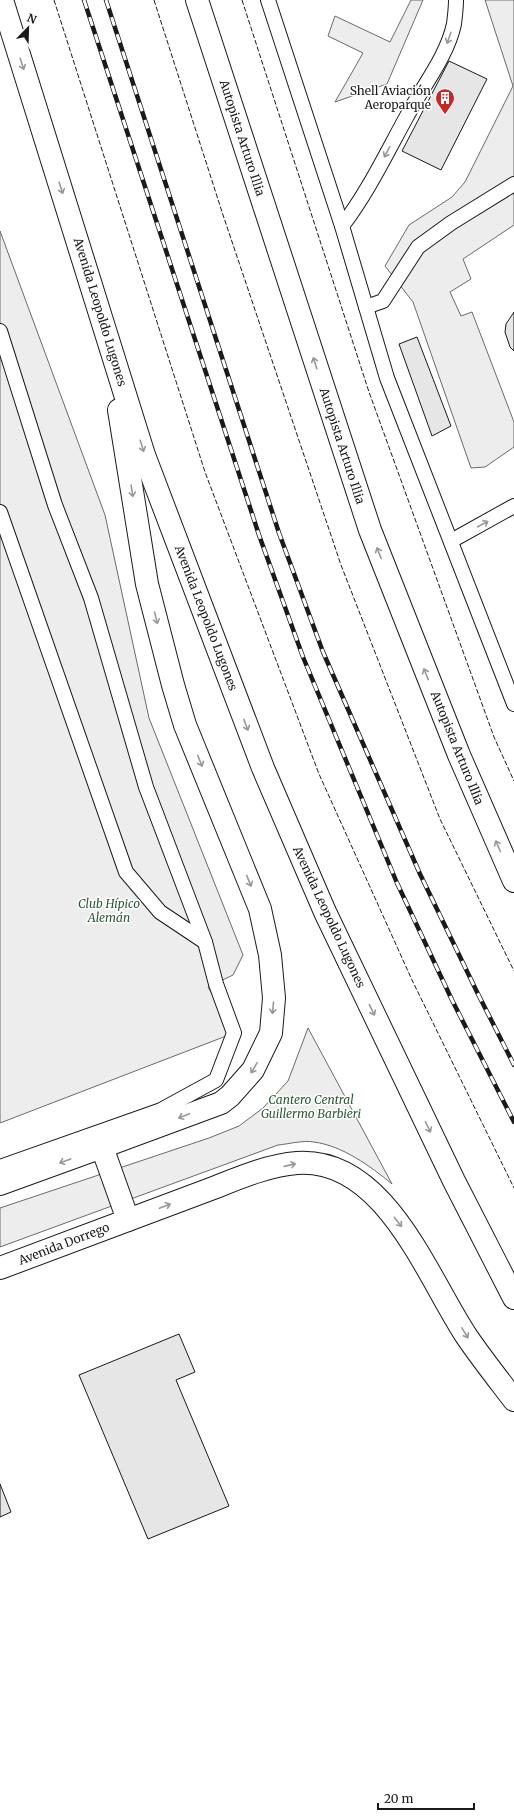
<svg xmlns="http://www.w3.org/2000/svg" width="514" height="1819" viewBox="0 0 514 1819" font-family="Merriweather,serif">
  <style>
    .green { fill: #ededed; stroke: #6a6a6a }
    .building { fill: #e6e6e6; stroke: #1a1a1a }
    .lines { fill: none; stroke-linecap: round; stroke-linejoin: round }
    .service-casing { stroke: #1a1a1a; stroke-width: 16 }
    .secondary-casing { stroke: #1a1a1a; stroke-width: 24 }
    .motorway-casing { stroke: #1a1a1a; stroke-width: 24 }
    .service { stroke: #fff; stroke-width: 14 }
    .secondary { stroke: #fff; stroke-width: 22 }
    .motorway { stroke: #fff; stroke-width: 22 }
    .rail-casing { stroke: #1a1a1a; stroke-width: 4.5 }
    .rail { stroke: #fff; stroke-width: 3; stroke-dasharray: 9; stroke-linecap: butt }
    .fence { stroke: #1a1a1a; stroke-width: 1; stroke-dasharray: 5 2; stroke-linecap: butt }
    .oneway { stroke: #989898 }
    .labels { text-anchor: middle; stroke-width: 3; stroke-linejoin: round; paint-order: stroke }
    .poi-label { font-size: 12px; fill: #1a1a1a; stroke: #fff; text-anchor: end }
    .street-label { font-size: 12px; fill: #1a1a1a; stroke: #fff }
    .park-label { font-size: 12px; font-style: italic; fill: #2b5a34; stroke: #fff }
  </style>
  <rect width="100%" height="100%" fill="#fff"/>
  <g class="green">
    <path d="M411,0H423L387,84L335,102L363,53L328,36L335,16L390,42Z"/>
    <path d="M485,0H514V225L463,259L471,279L450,292L461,316L472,312L514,422V447L485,467L471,468L413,302L385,266L409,225L452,197L465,182L513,86Z"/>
    <path d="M0,231L105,515L149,718L243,955L233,975L208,987L234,1033L0,1123Z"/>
    <path d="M308,1028L392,1184C370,1166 343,1146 314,1142C303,1140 289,1144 278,1145L0,1247V1208L209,1138L239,1126L263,1108L288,1081Z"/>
  </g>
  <g class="building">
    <path d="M449,61L487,79L441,170L402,151Z"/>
    <path d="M514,312V351L510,347L505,332L506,324Z"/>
    <path d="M417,337L451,426L432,436L399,344Z"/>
    <path d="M179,1334L195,1372L176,1380L229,1506L148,1539L79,1375Z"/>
    <path d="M0,1484L11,1512L0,1517Z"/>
  </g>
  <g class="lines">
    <defs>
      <g id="service">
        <path d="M268,0L342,226L387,378L514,704"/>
        <path d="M342,226C368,192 386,154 407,116C422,87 447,57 454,24C455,16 456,8 456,0"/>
        <path d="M366,307L383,301L418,247L451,223L514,184"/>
        <path d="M0,331L55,505L91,598L146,787L205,942L216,984L234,1033L216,1080L161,1110L0,1167"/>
        <path d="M0,512L126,872L160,912L205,942"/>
        <path d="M451,541L514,506"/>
      </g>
      <path id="secondary" d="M0,1184L102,1147L128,1220L0,1268"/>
      <g id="motorway">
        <path d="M2,0L144,455L263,768L325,912L454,1181L514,1298"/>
        <path d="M197,0L370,530L459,755L514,881"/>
        <path d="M102,1147L221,1103L230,1096L253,1070L271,1033L274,998L270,955L260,909L185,725L173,685L147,584L119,410"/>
        <path d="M128,1220C158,1209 187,1198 216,1187C241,1177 270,1165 297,1163C385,1157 427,1277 467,1337C482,1359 498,1379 514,1400"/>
      </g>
    </defs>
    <use href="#service" class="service-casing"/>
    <use href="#secondary" class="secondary-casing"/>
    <use href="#motorway" class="motorway-casing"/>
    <use href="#service" class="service"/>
    <use href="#secondary" class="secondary"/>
    <use href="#motorway" class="motorway"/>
    <defs>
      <g id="rail">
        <path d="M84,0L259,535L303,657L397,883L452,1000L514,1122"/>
        <path d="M106,0L279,533L323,652L420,874L477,992L514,1065"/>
      </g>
    </defs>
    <use href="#rail" class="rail-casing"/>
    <use href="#rail" class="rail"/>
    <g class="fence">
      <path d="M54,0L205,472L319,774L412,980L514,1188"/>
      <path d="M154,0L223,215L341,565L440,819L514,971"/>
      <path d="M242,0L369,392L494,737L514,781"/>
    </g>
  </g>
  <defs><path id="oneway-shaft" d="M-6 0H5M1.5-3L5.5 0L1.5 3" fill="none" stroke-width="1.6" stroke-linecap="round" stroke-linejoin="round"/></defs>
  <g class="oneway">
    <use href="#oneway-shaft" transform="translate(449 38) rotate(109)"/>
    <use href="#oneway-shaft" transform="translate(22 64) rotate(72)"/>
    <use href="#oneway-shaft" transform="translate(387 152) rotate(118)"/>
    <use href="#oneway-shaft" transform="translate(61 188) rotate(72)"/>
    <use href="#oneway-shaft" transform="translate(315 363) rotate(-108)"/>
    <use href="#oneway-shaft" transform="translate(142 446) rotate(73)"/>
    <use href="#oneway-shaft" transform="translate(132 491) rotate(81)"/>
    <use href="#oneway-shaft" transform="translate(483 524) rotate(-28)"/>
    <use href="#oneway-shaft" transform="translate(379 553) rotate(-112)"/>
    <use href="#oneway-shaft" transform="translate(156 618) rotate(76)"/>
    <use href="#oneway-shaft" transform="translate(426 674) rotate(-112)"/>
    <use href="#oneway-shaft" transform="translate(246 725) rotate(69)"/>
    <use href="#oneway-shaft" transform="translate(200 761) rotate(68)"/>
    <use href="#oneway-shaft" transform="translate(498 846) rotate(-114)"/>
    <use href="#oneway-shaft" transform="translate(249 881) rotate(68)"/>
    <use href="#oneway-shaft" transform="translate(273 1008) rotate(95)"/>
    <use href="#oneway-shaft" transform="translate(372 1010) rotate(64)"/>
    <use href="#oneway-shaft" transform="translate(254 1068) rotate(120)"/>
    <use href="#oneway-shaft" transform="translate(184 1116) rotate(159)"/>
    <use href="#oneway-shaft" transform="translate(428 1127) rotate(65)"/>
    <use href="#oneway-shaft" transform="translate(65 1161) rotate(160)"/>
    <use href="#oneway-shaft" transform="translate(290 1165) rotate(-13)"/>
    <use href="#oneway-shaft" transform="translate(165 1206) rotate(-21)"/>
    <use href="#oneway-shaft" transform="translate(398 1222) rotate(51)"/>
    <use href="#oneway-shaft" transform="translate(465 1333) rotate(58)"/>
  </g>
  <defs>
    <symbol id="building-pin" viewBox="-11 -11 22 30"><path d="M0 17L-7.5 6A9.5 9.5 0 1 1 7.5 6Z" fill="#c62828" stroke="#fff"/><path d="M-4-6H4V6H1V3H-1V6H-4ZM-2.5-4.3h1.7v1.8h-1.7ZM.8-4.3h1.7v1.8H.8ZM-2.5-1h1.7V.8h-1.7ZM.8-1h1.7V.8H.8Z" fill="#fff"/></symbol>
  </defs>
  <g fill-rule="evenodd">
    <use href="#building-pin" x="434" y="87" width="22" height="30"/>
  </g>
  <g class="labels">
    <g class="poi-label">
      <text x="431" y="95">Shell Aviación<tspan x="431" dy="14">Aeroparque</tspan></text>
    </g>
    <g class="street-label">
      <text transform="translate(242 138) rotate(72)" y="4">Autopista Arturo Illia</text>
      <text transform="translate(100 312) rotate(73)" y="4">Avenida Leopoldo Lugones</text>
      <text transform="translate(342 446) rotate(72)" y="4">Autopista Arturo Illia</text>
      <text transform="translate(206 618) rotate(69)" y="4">Avenida Leopoldo Lugones</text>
      <text transform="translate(457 748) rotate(68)" y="4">Autopista Arturo Illia</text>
      <text transform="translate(329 917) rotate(65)" y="4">Avenida Leopoldo Lugones</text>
      <text transform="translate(64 1244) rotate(-21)" y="4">Avenida Dorrego</text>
    </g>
    <g class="park-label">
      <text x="109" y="908">Club Hípico<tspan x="109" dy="14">Alemán</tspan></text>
      <text x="311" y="1104">Cantero Central<tspan x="311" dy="14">Guillermo Barbieri</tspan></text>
    </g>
  </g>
  <g transform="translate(28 28) rotate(23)" stroke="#ffffff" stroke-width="3" paint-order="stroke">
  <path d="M0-3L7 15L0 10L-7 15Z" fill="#1a1a1a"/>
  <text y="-6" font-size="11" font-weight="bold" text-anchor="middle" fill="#1a1a1a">N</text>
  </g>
  <path d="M378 1803v6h96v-6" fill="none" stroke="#1a1a1a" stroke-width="2"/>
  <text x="384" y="1803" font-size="12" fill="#1a1a1a" stroke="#ffffff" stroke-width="3" paint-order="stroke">20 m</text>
</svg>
